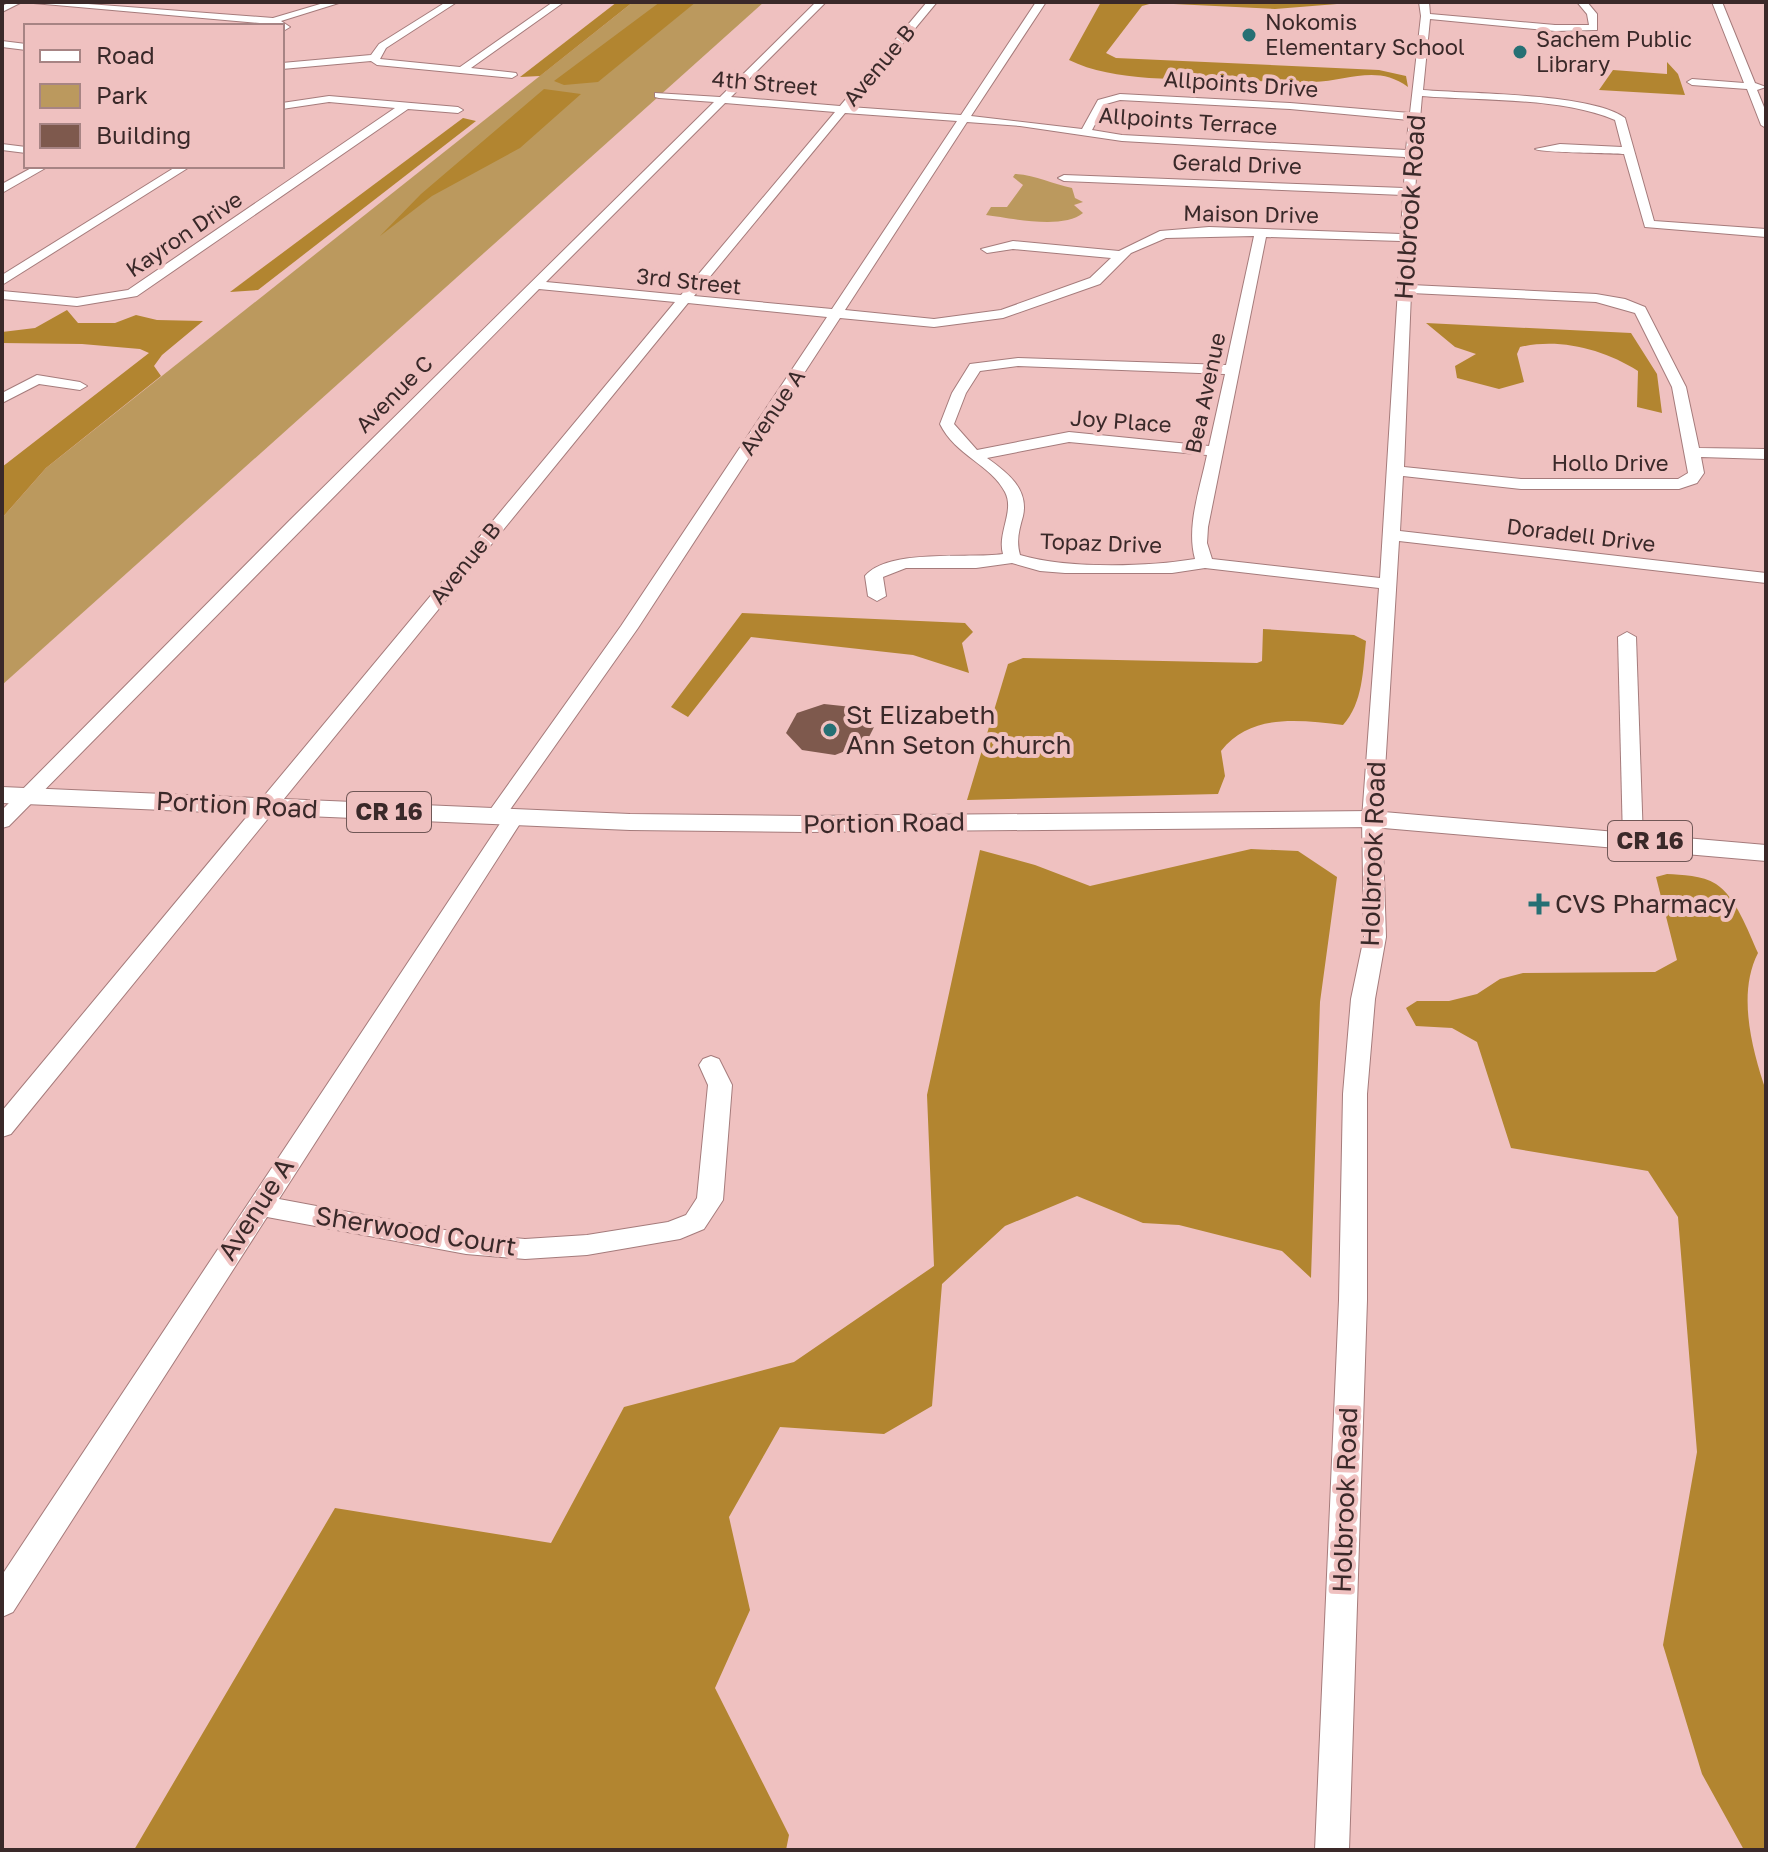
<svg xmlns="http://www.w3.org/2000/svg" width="1768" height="1852" viewBox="0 0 1768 1852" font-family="'Golos Text',sans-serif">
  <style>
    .green { fill: #bb995e }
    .forest { fill: #b28530 }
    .building { fill: #7e594d }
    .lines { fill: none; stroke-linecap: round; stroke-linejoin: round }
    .minor-casing { stroke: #a57b7b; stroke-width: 2 }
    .major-casing { stroke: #a57b7b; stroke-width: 2 }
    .minor { fill: #fff; fill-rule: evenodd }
    .major { fill: #fff; fill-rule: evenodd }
    .poi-dot { fill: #267074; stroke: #efc1c0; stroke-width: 3 }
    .labels { text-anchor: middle; stroke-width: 8; stroke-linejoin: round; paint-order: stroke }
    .far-poi-label { font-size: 22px; fill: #3a2929; stroke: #efc1c0; text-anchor: start }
    .far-street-label { font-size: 22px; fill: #3a2929; stroke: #efc1c0 }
    .shield { fill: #efc1c0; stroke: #705756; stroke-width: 2 }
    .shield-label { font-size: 24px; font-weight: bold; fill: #3a2929 }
    .street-label { font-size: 26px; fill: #3a2929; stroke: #efc1c0 }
    .poi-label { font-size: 26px; fill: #3a2929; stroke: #efc1c0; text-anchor: start }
  </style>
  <rect width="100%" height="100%" fill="#efc1c0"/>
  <g class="green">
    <path d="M633,2H764L2,685V518L46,468Z"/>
    <path d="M1015,174C1036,175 1052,184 1072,188L1075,198L1083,202L1074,205L1083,213C1063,230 1010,218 986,215L991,207H1007L1023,185L1013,177Z"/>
  </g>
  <g class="forest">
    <path d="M617,2H633L540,76L520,77Z"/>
    <path d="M660,2H696L598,82L564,85L554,81Z"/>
    <path d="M1101,2L1337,4L1275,9L1153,3L1142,6L1106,53L1116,58L1379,70L1406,76L1408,87C1377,64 1348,81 1313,82C1287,83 1260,81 1233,80C1184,79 1113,82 1069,60Z"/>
    <path d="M1667,62L1678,74L1685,95L1599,90L1613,70L1667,74Z"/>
    <path d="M544,89L581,94L520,148L432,196L380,236L421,194Z"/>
    <path d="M463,118L476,121L258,290L230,292Z"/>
    <path d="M67,310L78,323H115L136,315L157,320L203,321L162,355L154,366L161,376L46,468L2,518V467L149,353L140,349L82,344L2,343V332L35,328Z"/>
    <path d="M1426,323L1631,333L1657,374L1662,413L1637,407L1638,371C1603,349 1560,338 1520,347L1517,354L1524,382L1499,389L1457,378L1455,366L1476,354L1455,347Z"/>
    <path d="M742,613L965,623L973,632L962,643L969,673L913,655L751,637L688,717L671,707Z"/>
    <path d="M1263,629L1354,635L1366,641C1363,670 1363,703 1343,725C1299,720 1251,713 1221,751L1225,776L1218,794L967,800L1008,664L1023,658L1257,663L1262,661Z"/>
    <path d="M1251,849L1298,851L1337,877L1320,1002L1311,1278L1282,1251L1179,1225L1143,1223L1077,1196L1005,1226L942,1284L932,1406L884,1434L780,1427L729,1517L750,1610L715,1688L789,1835L786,1850H134L335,1508L551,1543L624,1407L794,1362L934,1266L927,1095L980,850L1035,865L1090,886Z"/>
    <path d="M1667,874C1682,875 1702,875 1716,884C1736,897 1748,931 1758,953C1737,994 1752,1049 1766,1091V1850H1744L1702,1774L1663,1645L1697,1452L1678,1217L1648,1171L1511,1148L1477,1042L1452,1028L1416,1026L1406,1008L1417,1001H1449L1477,994L1500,979L1523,973L1655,972L1677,960L1656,877Z"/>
  </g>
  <path class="building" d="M824,704L861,708L874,727L866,743L835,755L802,750L786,733L797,713Z"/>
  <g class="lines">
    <defs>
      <g id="minor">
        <path d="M10,2H62L273,18L327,2H342L281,21L290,27L285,30L271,24L22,2L2,12V6Z"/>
        <path d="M446,2H457L386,48L380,59L460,67L553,2H564L471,68L516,73L517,75L512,78L377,65L371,61L282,69V63L371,55L379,44Z"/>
        <path d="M816,2H826L731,97L840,106L927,2H937L850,107L961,115L1036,2H1046L971,116L1082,129L1098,100L1120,94L1290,103L1410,113L1421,16L1419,2H1429L1430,14L1555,25H1589L1587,14L1577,2H1587L1597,14V30L1555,31L1430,19L1423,90C1469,94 1592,93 1625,118L1654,221L1766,229V237L1645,227L1624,154C1609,153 1542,153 1535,149L1560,144L1622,147L1615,120C1561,97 1482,101 1422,96L1417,154L1411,285L1596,294L1625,299L1645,307L1686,387L1699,448L1766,449V459L1701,457L1704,473L1697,483L1679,489H1521L1403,476L1400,531L1766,573V583L1399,541L1382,819L1386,937L1375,999L1367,1094V1300L1349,1850H1315L1339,1300L1343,1094L1351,999L1364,937L1362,819L1379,588L1205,568L1172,573H1065L1040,571L1012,563L976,568H906L883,577L886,596L877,601L868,596L865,576C889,548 967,559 1003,554C997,533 1015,511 1005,492C991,465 955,455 940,424L952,393L970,364L1018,358L1226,365L1254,236L1166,238L1131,253L1100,284L1003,318L934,327L840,318L638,628L507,814L520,815L523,819L279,1199L466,1234L525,1239L587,1235L668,1222L686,1215L697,1198L708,1085L699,1065L703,1059L711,1056L719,1059L732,1085L723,1200L704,1229L680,1239L587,1255L525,1259L466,1254L267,1217L13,1612L2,1617V1575L501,822L488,821L485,817L621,626L827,317L688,303L11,1134L2,1137V1111L675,302L539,289L9,826L2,828V810L290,520L714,102L659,98L655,97V93L720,97ZM1120,100L1290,109L1409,120L1406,150L1122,135L1092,130L1106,104ZM725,103L835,112L681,295L546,282ZM845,113L957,121L832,309L694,296ZM967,122L1020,126L1122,141L1405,157L1404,188L1064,175L1058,178L1064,181L1403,195L1401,234L1209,227L1160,231L1119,251L1013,241L981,249L987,253L1013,249L1111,258L1090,278L1001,310L934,319L845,310ZM1266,237L1401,241L1380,578L1212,559L1207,543L1208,527ZM1411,293L1596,302L1635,313L1672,387L1688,473L1678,479H1521L1404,467ZM1018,366L1225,374L1209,446L1069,432L977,450L954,424L966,393L980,371ZM1069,442L1207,455C1200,489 1186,526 1195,559C1147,567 1067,569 1020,555C1016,541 1019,530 1023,516C1029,489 1007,472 987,458Z"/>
        <path d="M1712,2H1722L1755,83L1766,87L1757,90L1766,112V128L1761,125L1747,89L1692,85L1687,82L1692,79L1744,83Z"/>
        <path d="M2,41L26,44V50L2,47Z"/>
        <path d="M329,96L458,107L463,110L458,113L408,109L137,296L77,306L2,299V291L77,298L128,290L395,108L329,102L282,109V103Z"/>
        <path d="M2,144L26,147V153L2,150Z"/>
        <path d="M35,166H49L2,193V184Z"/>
        <path d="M177,166H191L2,285V275Z"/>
        <path d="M37,375L80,382L87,386L80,390L39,384L2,403V393Z"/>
        <path d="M1627,632L1636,637L1643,840L1633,846L1623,840L1618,637Z"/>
      </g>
      <path id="major" d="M2,787L630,814L804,816L1372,811L1766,845V861L1372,827L804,832L630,830L2,803Z"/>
    </defs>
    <use href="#minor" class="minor-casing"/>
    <use href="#major" class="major-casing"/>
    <use href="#minor" class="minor"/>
    <use href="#major" class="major"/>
  </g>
  <g class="poi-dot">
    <circle cx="1249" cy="35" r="8"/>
    <circle cx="1520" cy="52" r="8"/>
    <circle cx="830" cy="730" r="8"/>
    <path d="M1535 892h8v8h8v8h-8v8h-8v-8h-8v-8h8z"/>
  </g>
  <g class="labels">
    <g class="far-poi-label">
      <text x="1265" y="30">Nokomis<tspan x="1265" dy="25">Elementary School</tspan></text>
      <text x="1536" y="47">Sachem Public<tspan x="1536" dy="25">Library</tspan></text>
    </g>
    <g class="far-street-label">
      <text transform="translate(879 65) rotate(-50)" y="8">Avenue B</text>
      <text transform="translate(765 83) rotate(5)" y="8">4th Street</text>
      <text transform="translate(1241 84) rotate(4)" y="8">Allpoints Drive</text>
      <text transform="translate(1188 121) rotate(4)" y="8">Allpoints Terrace</text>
      <text transform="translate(1237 164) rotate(2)" y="8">Gerald Drive</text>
      <text transform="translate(1251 214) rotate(1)" y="8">Maison Drive</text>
      <text transform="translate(184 234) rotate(-34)" y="8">Kayron Drive</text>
      <text transform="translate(689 281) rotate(6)" y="8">3rd Street</text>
      <text transform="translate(1205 393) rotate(-78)" y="8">Bea Avenue</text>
      <text transform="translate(394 394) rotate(-45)" y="8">Avenue C</text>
      <text transform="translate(772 412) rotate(-56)" y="8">Avenue A</text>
      <text transform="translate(1121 421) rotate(4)" y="8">Joy Place</text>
      <text x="1610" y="471">Hollo Drive</text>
      <text transform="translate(1581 535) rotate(7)" y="8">Doradell Drive</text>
      <text transform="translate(1101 543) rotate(2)" y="8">Topaz Drive</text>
      <text transform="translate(465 563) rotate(-51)" y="8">Avenue B</text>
    </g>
    <g class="shield">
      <rect x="347" y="792" width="84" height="40" rx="6"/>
      <rect x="1608" y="821" width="84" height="40" rx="6"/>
    </g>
    <g class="shield-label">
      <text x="389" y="820">CR 16</text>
      <text x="1650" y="849">CR 16</text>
    </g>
    <g class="street-label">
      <text transform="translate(1410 207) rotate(-86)" y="9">Holbrook Road</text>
      <text transform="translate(237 805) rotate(3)" y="9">Portion Road</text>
      <text transform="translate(884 823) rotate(-1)" y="9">Portion Road</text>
      <text transform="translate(1373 854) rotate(-88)" y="9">Holbrook Road</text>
      <text transform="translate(256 1209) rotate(-57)" y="9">Avenue A</text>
      <text transform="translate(416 1231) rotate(9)" y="9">Sherwood Court</text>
      <text transform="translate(1345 1500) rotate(-88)" y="9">Holbrook Road</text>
    </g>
    <g class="poi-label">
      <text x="846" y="724">St Elizabeth<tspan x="846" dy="30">Ann Seton Church</tspan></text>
      <text x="1555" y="913">CVS Pharmacy</text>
    </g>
  </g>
  <rect width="1768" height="1852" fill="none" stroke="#3a2929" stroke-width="8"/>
  <rect x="24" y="24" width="260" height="144" fill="#efc1c0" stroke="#a78484" stroke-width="2"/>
  <rect x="40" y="50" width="40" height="12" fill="#ffffff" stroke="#a78484" stroke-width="2"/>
  <text x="96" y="64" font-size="24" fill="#3a2929">Road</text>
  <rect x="40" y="84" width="40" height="24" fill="#bb995e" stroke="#a78484" stroke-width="2"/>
  <text x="96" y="104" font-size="24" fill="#3a2929">Park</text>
  <rect x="40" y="124" width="40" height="24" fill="#7e594d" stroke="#a78484" stroke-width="2"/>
  <text x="96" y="144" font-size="24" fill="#3a2929">Building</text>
</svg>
